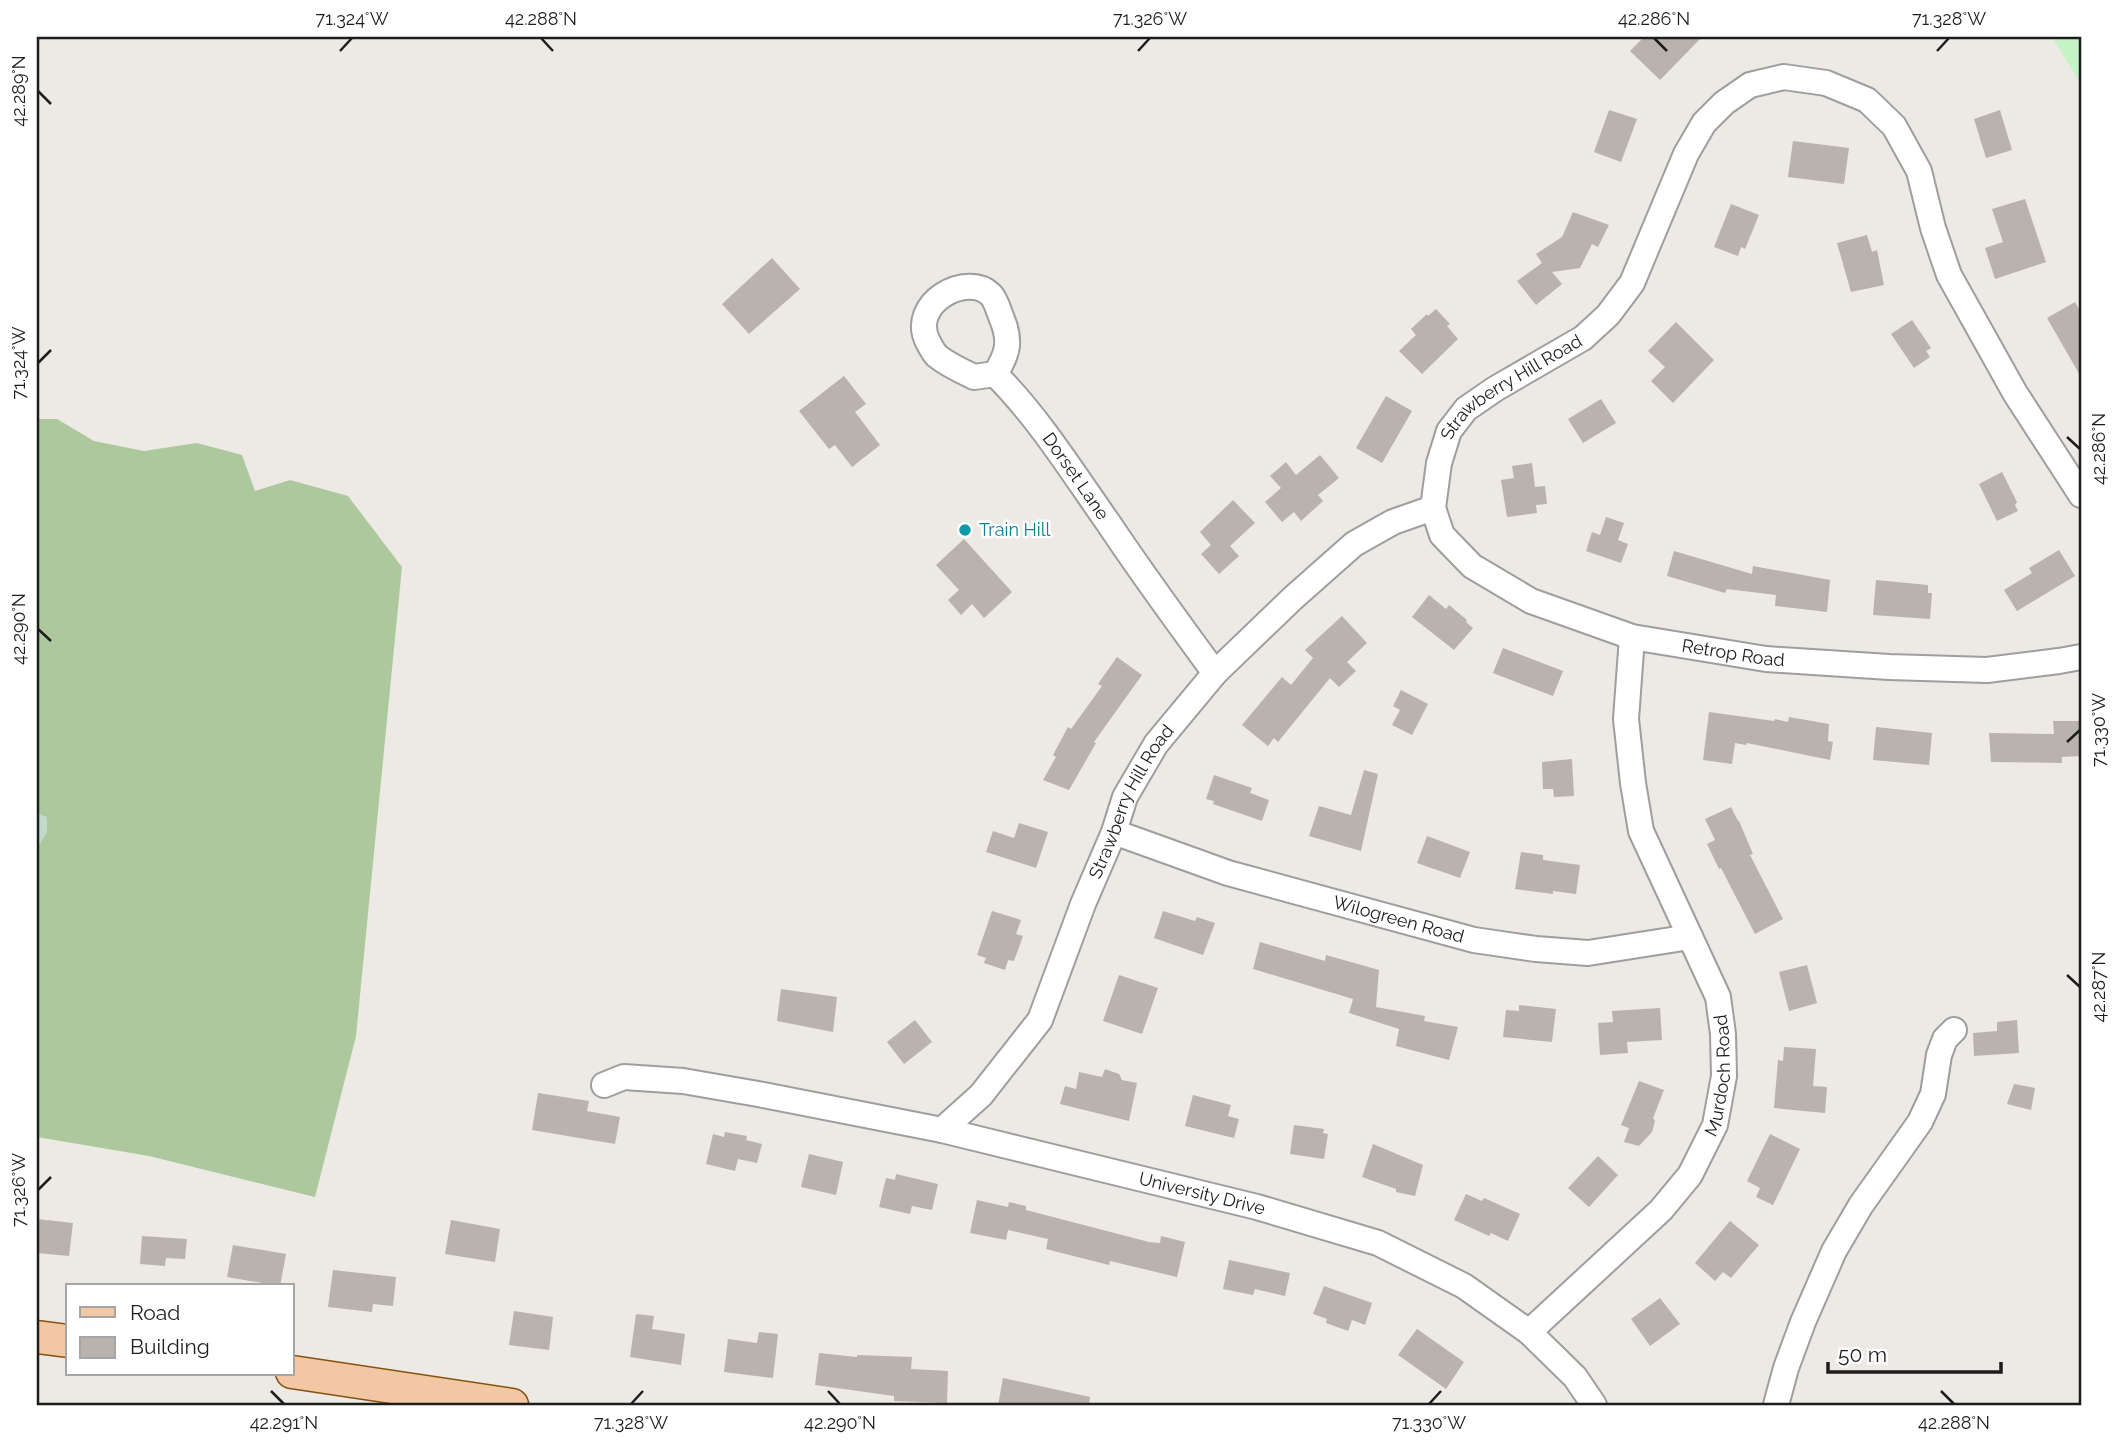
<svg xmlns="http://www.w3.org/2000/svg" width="2118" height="1442" viewBox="0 0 2118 1442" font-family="Raleway,sans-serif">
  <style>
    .forest { fill: #aec89d }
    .wetland { fill: #c3d9cc }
    .park { fill: #c6f3c5 }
    .building { fill: #bab2ad }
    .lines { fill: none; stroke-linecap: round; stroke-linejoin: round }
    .minor-casing { stroke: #9e9e9e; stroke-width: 28 }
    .major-casing { stroke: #865210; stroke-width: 35 }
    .minor { stroke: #fff; stroke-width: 24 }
    .major { stroke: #f2c8a4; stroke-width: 32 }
    .ticks { fill: none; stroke: #1d1d1d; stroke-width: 2.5 }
    .culture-dot { fill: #0f9aa8; stroke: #fff; stroke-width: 2.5 }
    .labels { text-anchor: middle; stroke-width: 5; stroke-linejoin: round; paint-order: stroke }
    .street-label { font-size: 18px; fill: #1d1d1d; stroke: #fff }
    .culture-label { font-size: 18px; fill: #0d838f; stroke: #fff; text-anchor: start }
    .neatline { fill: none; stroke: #1d1d1d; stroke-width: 2.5 }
    .ticks-label { font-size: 18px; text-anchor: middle; fill: #1d1d1d }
  </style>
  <rect width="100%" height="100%" fill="#ede9e4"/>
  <path class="forest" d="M37,419H57L94,441L144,451L197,443L242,455L255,491L290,480L348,496L402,567L356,1036L315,1197L149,1156L37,1137Z"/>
  <path class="wetland" d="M37,813L47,817V832L37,849Z"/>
  <path class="park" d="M2052,37H2081V84Z"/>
  <g class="building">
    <path d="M1644,37H1702L1660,80L1630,51Z"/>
    <path d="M1609,110L1637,119L1621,162L1594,152Z"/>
    <path d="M2000,110L2012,150L1986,158L1974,119Z"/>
    <path d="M1793,141L1849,148L1844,184L1788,177Z"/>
    <path d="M2025,199L2046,262L1995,279L1985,248L2003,242L1992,209Z"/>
    <path d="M1731,204L1759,215L1745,249L1741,247L1738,256L1714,247Z"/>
    <path d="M1573,212L1609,225L1598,247L1592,244L1580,268L1552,272L1562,284L1536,305L1517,281L1542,263L1536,254L1562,237Z"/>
    <path d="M1867,235L1872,252L1877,250L1884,285L1851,292L1837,243Z"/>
    <path d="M772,258L800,289L749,334L722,304Z"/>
    <path d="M2075,302L2081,313V377L2047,318Z"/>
    <path d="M1436,309L1450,324L1447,326L1458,339L1422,374L1399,351L1416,335L1411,329L1427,314L1428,316Z"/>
    <path d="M1912,320L1931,348L1926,351L1930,357L1914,368L1891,334Z"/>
    <path d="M1676,322L1714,360L1673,403L1651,381L1665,367L1648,351Z"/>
    <path d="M844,376L866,404L855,412L880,445L852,467L835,445L829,449L799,411Z"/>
    <path d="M1386,396L1412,411L1382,463L1356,448Z"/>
    <path d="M1601,399L1616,423L1583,443L1568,419Z"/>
    <path d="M1320,455L1339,478L1318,495L1323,501L1301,521L1294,512L1282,522L1265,502L1281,488L1270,476L1286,462L1296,475Z"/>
    <path d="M1532,463L1535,487L1545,486L1547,504L1536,505L1537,513L1507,517L1501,480L1514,478L1512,466Z"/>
    <path d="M2002,472L2017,502L2015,505L2018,511L1997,521L1979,484Z"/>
    <path d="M1233,500L1255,523L1230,546L1239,556L1219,574L1201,554L1211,545L1200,532Z"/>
    <path d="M1606,517L1624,523L1618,540L1628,544L1621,563L1586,551L1592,532L1600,535Z"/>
    <path d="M964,539L1012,592L984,618L972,604L961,615L948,600L959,590L936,565Z"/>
    <path d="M2059,550L2075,576L2017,611L2004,590L2032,573L2029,568Z"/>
    <path d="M1674,551L1752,574L1753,566L1830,580L1827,612L1775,606L1776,595L1727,589L1725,593L1667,576Z"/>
    <path d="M1876,580L1928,585V593H1932L1930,619L1873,615Z"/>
    <path d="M1429,595L1446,609L1449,605L1467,620L1466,622L1473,628L1454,650L1412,617Z"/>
    <path d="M1342,616L1367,643L1347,662L1356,671L1339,687L1330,678L1278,742L1274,738L1268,746L1242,725L1282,677L1291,685L1313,658L1305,650Z"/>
    <path d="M1503,648L1563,671L1553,696L1493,673Z"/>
    <path d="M1117,657L1142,675L1094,742L1096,743L1069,790L1043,780L1056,757L1053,755L1068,727L1071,729L1102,686L1098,684Z"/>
    <path d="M1401,690L1428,704L1412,735L1392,725L1400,710L1393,706Z"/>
    <path d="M1709,712L1774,721L1775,719L1788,722L1789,717L1829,724L1828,741L1833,742L1830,760L1747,743L1746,745L1735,743L1732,764L1703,760Z"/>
    <path d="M2053,721H2081V756L2062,757V763L1991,762L1989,733L2054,734Z"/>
    <path d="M1876,727L1932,733L1929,765L1873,760Z"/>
    <path d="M1572,759L1574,796L1554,797L1553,789H1543L1542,762Z"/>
    <path d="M1364,770L1378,774L1361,851L1309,836L1319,806L1351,815Z"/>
    <path d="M1214,775L1252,788L1250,793L1269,800L1262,821L1213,804L1214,801L1206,799Z"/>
    <path d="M1731,807L1738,821H1739L1753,854L1750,855L1783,919L1755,934L1721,868L1719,869L1707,844L1715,840L1705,819Z"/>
    <path d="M1019,823L1048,832L1036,868L986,852L993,831L1014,838Z"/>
    <path d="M1427,836L1470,852L1460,878L1417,863Z"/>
    <path d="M1521,852L1543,855V860L1580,865L1576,894L1553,891V894L1515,889Z"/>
    <path d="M992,911L1021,920L1016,934L1023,936L1014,961L1008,960L1005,970L984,963L986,958L977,955Z"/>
    <path d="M1163,911L1195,921L1197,917L1215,923L1203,955L1154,938Z"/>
    <path d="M1260,942L1325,961L1326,955L1379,970L1376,1007L1425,1016L1424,1021L1458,1027L1449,1060L1396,1046L1399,1029L1349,1013L1353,999L1253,969Z"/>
    <path d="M1807,965L1817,1003L1789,1011L1779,972Z"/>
    <path d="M1119,975L1158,988L1142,1034L1103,1021Z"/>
    <path d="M781,989L837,997L833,1032L777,1021Z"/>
    <path d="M1519,1005L1556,1009L1552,1042L1503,1037L1506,1010L1519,1011Z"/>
    <path d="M1660,1008L1662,1040L1627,1042L1628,1053L1600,1055L1598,1023L1613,1022L1612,1011Z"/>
    <path d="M915,1020L932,1042L904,1064L887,1042Z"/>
    <path d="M2017,1020L2019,1053L1974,1056L1973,1033L1997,1031V1022Z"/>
    <path d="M1784,1047L1816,1049L1813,1086L1827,1087L1825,1113L1774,1108L1778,1060L1783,1061Z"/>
    <path d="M1105,1069L1119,1074L1122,1080L1137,1083L1129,1121L1060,1104L1065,1086L1076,1089L1079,1072L1102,1077Z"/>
    <path d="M1639,1081L1664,1090L1653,1118L1655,1121L1652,1132L1639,1146L1624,1142L1629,1128L1621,1125Z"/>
    <path d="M2014,1084L2035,1088L2031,1110L2007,1104Z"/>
    <path d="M538,1093L589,1101L587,1111L620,1117L615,1144L532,1130Z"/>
    <path d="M1193,1095L1231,1105L1228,1116L1239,1119L1234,1138L1185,1126Z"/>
    <path d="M1294,1125L1324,1129L1323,1133L1328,1134L1324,1159L1290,1154Z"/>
    <path d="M725,1132L747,1136L746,1140L762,1144L757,1163L738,1159L735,1171L706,1164L713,1134L724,1137Z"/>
    <path d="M1770,1134L1800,1149L1773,1205L1756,1197L1760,1188L1747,1181Z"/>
    <path d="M1373,1144L1423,1165L1415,1196L1396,1192V1189L1362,1177Z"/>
    <path d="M809,1154L843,1162L836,1195L801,1187Z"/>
    <path d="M1598,1156L1618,1175L1589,1207L1568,1188Z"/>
    <path d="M896,1174L938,1184L932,1210L912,1206L910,1214L879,1207L886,1178L895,1180Z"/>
    <path d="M1466,1194L1482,1201L1484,1198L1520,1214L1508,1241L1491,1233L1489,1236L1454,1220Z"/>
    <path d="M977,1200L1008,1207L1009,1202L1026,1206V1210L1149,1242L1160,1243L1161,1236L1185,1242L1177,1277L1110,1261L1109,1265L1046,1249L1048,1239L1008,1230L1006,1240L970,1233Z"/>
    <path d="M37,1219L73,1223L69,1256L37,1253Z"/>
    <path d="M451,1220L500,1229L495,1262L445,1254Z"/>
    <path d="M1730,1221L1759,1245L1731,1278L1723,1272L1715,1281L1695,1263Z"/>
    <path d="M142,1236L187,1239L185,1259L166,1258L165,1266L140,1264Z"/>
    <path d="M233,1245L286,1254L280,1286L227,1277Z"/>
    <path d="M1229,1260L1290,1273L1285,1296L1255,1289L1253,1295L1223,1289Z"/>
    <path d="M333,1270L396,1277L393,1306L373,1304L372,1312L328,1307Z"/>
    <path d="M1324,1286L1372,1303L1365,1325L1352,1320L1348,1331L1326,1323L1327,1319L1313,1314Z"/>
    <path d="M1660,1298L1680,1324L1650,1346L1631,1319Z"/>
    <path d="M514,1311L553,1317L549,1350L509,1345Z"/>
    <path d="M636,1314L654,1316L652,1329L685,1334L681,1365L630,1357Z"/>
    <path d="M1417,1329L1464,1362L1446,1389L1398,1355Z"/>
    <path d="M759,1332L778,1334L773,1378L724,1372L728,1339L757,1343Z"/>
    <path d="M819,1353L857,1357V1355L912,1357L911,1369L948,1371L947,1403L894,1401V1396L815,1385Z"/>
    <path d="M1003,1378L1090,1397L1089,1405H998Z"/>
  </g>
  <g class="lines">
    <defs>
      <g id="minor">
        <path id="s1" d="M995,374C1008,354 1011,341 1002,319C999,312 996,300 991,295C968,271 908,303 928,342C931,347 933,352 937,356C948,365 962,371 974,377L995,374C1039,418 1073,473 1109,524C1143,575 1179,624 1215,673"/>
        <path id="s2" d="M1433,508L1442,535L1472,566L1531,601L1632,637L1766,659L1889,667L1987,670L2059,661L2081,657"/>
        <path id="s3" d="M1114,832L1228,873L1474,940L1536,949L1588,953L1690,937"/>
        <path id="s4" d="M604,1085L624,1077L683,1081L758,1094L942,1130L1257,1207L1378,1243L1464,1286L1529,1332L1575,1377L1594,1405"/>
        <path id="s5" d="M942,1130L981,1095L1040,1020L1083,904L1114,832L1125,797L1156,744L1215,673L1293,598L1354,544L1393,522L1433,508L1439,463L1449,431L1466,409L1495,389L1583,338L1608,315L1632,283L1686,154L1704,123L1724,103L1750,85L1784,77L1826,83L1867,100L1894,126L1919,171L1933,228L1949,275L2015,393L2081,495"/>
        <path id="s6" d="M1529,1332L1661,1210L1690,1175L1715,1125L1724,1076L1723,1034L1718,997L1641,831L1633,783L1626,719L1632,637"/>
        <path d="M1776,1405L1786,1368L1803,1322L1834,1251L1861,1205L1920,1122L1933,1094L1939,1055L1945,1039L1954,1030"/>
      </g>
      <g id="major">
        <path d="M37,1337L68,1341"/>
        <path d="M292,1372L512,1405"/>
      </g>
    </defs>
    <use href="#minor" class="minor-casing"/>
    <use href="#major" class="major-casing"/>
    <use href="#minor" class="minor"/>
    <use href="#major" class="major"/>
  </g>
  <path class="ticks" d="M541,38L553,51M1654,38L1667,51M340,51L352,38M1138,51L1150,38M1937,51L1949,38M38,91L51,104M38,363L51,350M2067,437L2080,449M38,629L51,641M2067,742L2080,730M2067,975L2080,987M38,1190L51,1177M271,1391L284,1404M828,1391L840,1404M1941,1391L1954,1404M631,1404L643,1391M1429,1404L1441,1391"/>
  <circle class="culture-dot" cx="965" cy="530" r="7"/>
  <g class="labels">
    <g class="street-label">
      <text dy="6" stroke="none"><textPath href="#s5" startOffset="973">Strawberry Hill Road</textPath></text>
      <text dy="6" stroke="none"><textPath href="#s1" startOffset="402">Dorset Lane</textPath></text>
      <text dy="6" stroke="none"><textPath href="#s2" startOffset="350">Retrop Road</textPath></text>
      <text dy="6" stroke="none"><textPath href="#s5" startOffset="385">Strawberry Hill Road</textPath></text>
      <text dy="6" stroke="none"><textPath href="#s3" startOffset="298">Wilogreen Road</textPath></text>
      <text dy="6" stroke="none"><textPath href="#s6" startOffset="331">Murdoch Road</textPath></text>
      <text dy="6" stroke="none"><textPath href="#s4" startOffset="612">University Drive</textPath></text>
    </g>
    <g class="culture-label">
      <text x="979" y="536">Train Hill</text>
    </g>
  </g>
  <rect width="2118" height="1442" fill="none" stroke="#ffffff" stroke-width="77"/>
  <rect x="66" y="1284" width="228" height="91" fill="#ffffff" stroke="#a5a5a5" stroke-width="2"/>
  <rect x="80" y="1307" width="35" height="10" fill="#f2c8a4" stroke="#a5a5a5" stroke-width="2"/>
  <text x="130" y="1320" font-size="21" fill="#1d1d1d">Road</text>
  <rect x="80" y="1337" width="35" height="21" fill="#bab2ad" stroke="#a5a5a5" stroke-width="2"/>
  <text x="130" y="1354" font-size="21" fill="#1d1d1d">Building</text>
  <path d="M1828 1362v10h173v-10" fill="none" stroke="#1d1d1d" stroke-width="3.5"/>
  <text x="1838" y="1362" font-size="21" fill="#1d1d1d" stroke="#ffffff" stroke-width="5" paint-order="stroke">50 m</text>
  <rect x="38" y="38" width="2042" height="1366" class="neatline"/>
  <g class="ticks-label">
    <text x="352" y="25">71.324°W</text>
    <text x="541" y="25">42.288°N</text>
    <text x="1150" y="25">71.326°W</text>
    <text x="1654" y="25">42.286°N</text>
    <text x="1949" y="25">71.328°W</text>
    <text transform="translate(19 91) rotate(-90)" y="6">42.289°N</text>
    <text transform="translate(19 363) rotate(-90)" y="6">71.324°W</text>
    <text transform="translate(2099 449) rotate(-90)" y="6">42.286°N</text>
    <text transform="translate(19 629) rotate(-90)" y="6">42.290°N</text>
    <text transform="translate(2099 730) rotate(-90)" y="6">71.330°W</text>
    <text transform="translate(2099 987) rotate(-90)" y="6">42.287°N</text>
    <text transform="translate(19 1190) rotate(-90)" y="6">71.326°W</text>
    <text x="284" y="1429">42.291°N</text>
    <text x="631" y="1429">71.328°W</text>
    <text x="840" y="1429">42.290°N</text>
    <text x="1429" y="1429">71.330°W</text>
    <text x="1954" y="1429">42.288°N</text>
  </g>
</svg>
